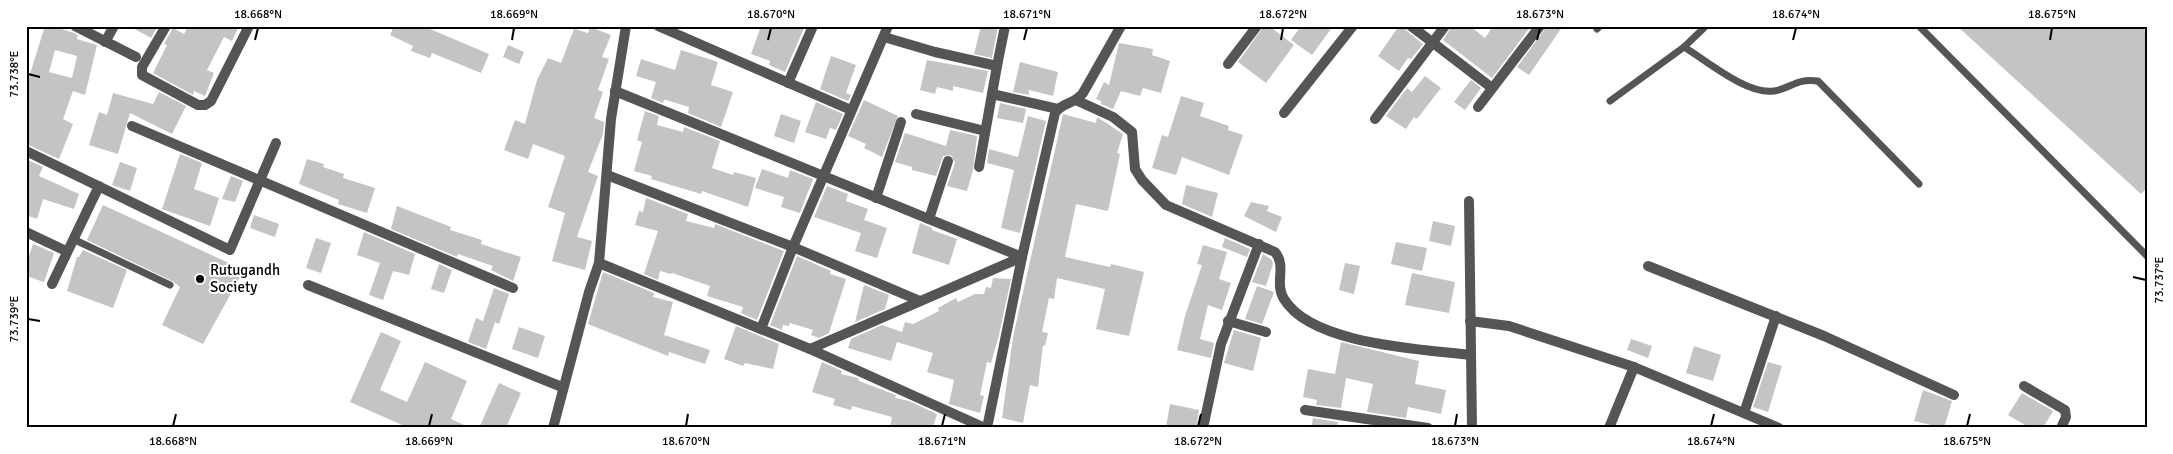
<svg xmlns="http://www.w3.org/2000/svg" width="2173" height="454" viewBox="0 0 2173 454" font-family="Signika,sans-serif">
  <style>
    .building { fill: #c4c4c4; fill-rule: evenodd }
    .lines { fill: none; stroke-linecap: round; stroke-linejoin: round }
    .lane { stroke: #555; stroke-width: 7 }
    .street { stroke: #555; stroke-width: 10 }
    .ticks { fill: none; stroke: #000; stroke-width: 2 }
    .poi-dot { fill: #000; stroke: #fff; stroke-width: 2 }
    .labels { text-anchor: middle; stroke-width: 4; stroke-linejoin: round; paint-order: stroke }
    .poi-label { font-size: 15px; fill: #000; stroke: #fff; text-anchor: start }
    .neatline { fill: none; stroke: #000; stroke-width: 2 }
    .ticks-label { font-size: 12px; text-anchor: middle; fill: #000 }
  </style>
  <rect width="100%" height="100%" fill="#fff"/>
  <g class="building">
    <path d="M45,26H53L74,33L78,35L77,39L97,45L85,95L73,91L63,119L73,124L59,159L26,144V76L29,77ZM55,50L77,56L72,78L49,72Z"/>
    <path d="M129,26H158L151,38Z"/>
    <path d="M188,26H239L232,41L224,37L207,70L214,73L205,96L194,91L193,95L153,73L167,45L164,44L173,28L184,34Z"/>
    <path d="M394,26H423L489,54L481,73L432,53L430,58L411,51L413,46L390,35Z"/>
    <path d="M761,26H805L785,72L769,65L770,61L751,54Z"/>
    <path d="M981,26H998L992,58L974,54Z"/>
    <path d="M1264,26H1269L1294,45L1266,83L1238,62Z"/>
    <path d="M1301,26H1333L1312,55L1291,40Z"/>
    <path d="M1399,26H1404L1407,31L1423,44L1411,59L1408,58L1399,71L1378,56Z"/>
    <path d="M1452,26H1470L1485,38L1493,26H1531L1492,78L1443,40Z"/>
    <path d="M1547,26H1563L1529,75L1517,67Z"/>
    <path d="M1957,26H2141L2147,33V188L2141,194Z"/>
    <path d="M590,27L611,35L602,57L609,59L598,90L603,92L594,118L604,122L603,134L588,172L598,176L577,237L592,241L585,270L552,261L565,213L548,207L565,156L533,144L528,159L504,150L515,120L525,124L537,80L548,58L561,63L574,29L588,33Z"/>
    <path d="M1119,43L1153,49L1152,55L1170,61L1161,93L1143,88L1140,96L1121,91L1113,109L1101,104V101L1096,99L1104,82L1109,85Z"/>
    <path d="M508,45L524,52L519,64L503,57Z"/>
    <path d="M681,50L718,62L711,85L733,92L721,127L688,113L689,107L666,100H664L663,103L651,98L656,82L636,76L641,59L675,70Z"/>
    <path d="M831,56L856,65L846,93L851,95L848,101L820,89Z"/>
    <path d="M927,60L988,71L983,93L953,86V91L937,87L935,94L920,90Z"/>
    <path d="M1020,62L1058,72L1053,96L1029,90V95L1013,92Z"/>
    <path d="M1425,76L1441,88L1417,119L1414,117L1406,129L1386,116L1407,88L1412,92Z"/>
    <path d="M1471,80L1481,88L1465,110L1454,102Z"/>
    <path d="M159,92L186,106L172,134L130,113L118,154L89,145L99,112L107,115L113,93L153,104Z"/>
    <path d="M1181,96L1204,103L1200,116L1229,126L1228,130L1243,135L1229,175L1182,157L1176,175L1152,168L1162,135L1168,137Z"/>
    <path d="M864,100L898,116L882,157L864,148L866,144L848,136Z"/>
    <path d="M816,102L843,114L836,130L830,128L826,139L805,132Z"/>
    <path d="M1000,103L1026,109L1023,123L997,118Z"/>
    <path d="M645,111L659,116L657,125L683,132L684,127L720,141L712,168L733,175L734,172L756,178L748,207L702,191L701,194L651,179L652,176L634,171L642,142L637,140Z"/>
    <path d="M781,114L801,121L794,143L774,136Z"/>
    <path d="M1063,114L1096,123L1097,117L1123,134L1117,153L1120,154L1108,211L1076,204L1065,257L1110,267L1111,264L1144,272L1129,336L1096,329L1105,289L1057,278L1054,299L1049,298L1042,332L1048,333L1045,346L1043,345L1038,387L1030,385L1023,423L1002,418L1013,337Z"/>
    <path d="M1028,116L1046,121L1020,233L1001,228L1014,170L987,163L989,149L1018,157Z"/>
    <path d="M950,130L977,136L973,170L967,191L947,186L955,163L951,155L943,156L936,176L912,170V167L895,162L905,133L946,146Z"/>
    <path d="M180,154L202,163L194,189L219,198L210,226L162,209Z"/>
    <path d="M26,159L43,167L39,176L79,194L74,209L43,199L37,219L26,215Z"/>
    <path d="M307,159L324,164L323,167L344,174L343,178L375,188L367,213L338,204L339,200L299,184Z"/>
    <path d="M120,162L137,168L130,191L112,185Z"/>
    <path d="M762,169L788,178L790,170L813,179L800,213L781,207L784,197L755,188Z"/>
    <path d="M231,176L243,181L235,202L222,199Z"/>
    <path d="M1186,185L1218,193L1212,217L1182,204Z"/>
    <path d="M827,186L848,194L846,201L868,209L864,220L887,228L877,258L855,251L861,233L814,217Z"/>
    <path d="M646,198L688,214L686,221L714,228L715,224L784,251L757,320L741,313L743,307L707,296L710,286L672,273L671,274L660,271L658,280L644,274L658,231L635,225L639,211L643,212Z"/>
    <path d="M1251,202L1269,206L1267,211L1282,217L1276,232L1244,216Z"/>
    <path d="M103,205L244,270L203,344L162,325L180,287L174,282L87,240Z"/>
    <path d="M397,206L451,227L450,230L482,240L481,244L521,257L513,281L491,270L493,266L458,254L457,257L391,229Z"/>
    <path d="M254,215L279,224L275,237L250,228Z"/>
    <path d="M1433,221L1455,226L1451,246L1429,241Z"/>
    <path d="M920,223L932,228V230L957,239L949,265L912,253Z"/>
    <path d="M364,232L415,254L409,275L393,271L383,300L369,295L380,263L357,255Z"/>
    <path d="M316,238L331,243L321,273L306,268Z"/>
    <path d="M1225,238L1250,249L1247,257L1222,247Z"/>
    <path d="M1396,242L1427,248L1422,271L1391,264Z"/>
    <path d="M33,244L54,253L44,282L26,276V264Z"/>
    <path d="M1203,245L1227,252L1219,279L1231,283L1222,310L1208,305L1200,339L1214,343L1211,358L1177,350L1185,316L1202,265L1197,264Z"/>
    <path d="M83,250L127,270L113,308L67,291L77,257H79Z"/>
    <path d="M1263,254L1272,260L1273,264L1266,286L1252,282Z"/>
    <path d="M797,256L831,271L830,274L846,279L829,333L819,338L811,335L813,330L790,323L789,326L783,325L782,330L770,325Z"/>
    <path d="M1345,263L1360,266L1354,294L1339,290Z"/>
    <path d="M439,264L452,270L444,293L431,289Z"/>
    <path d="M603,272L654,293L653,297L673,302L664,335L710,350L705,364L669,352L668,356L588,324Z"/>
    <path d="M1412,273L1455,282L1449,313L1405,305Z"/>
    <path d="M993,278L1011,279L999,335L991,363L987,362L980,395L984,396L980,413L949,404L954,380L927,372L933,353L897,342L891,361L848,348L851,339L882,325L902,332L905,322L913,324L939,311L938,308L956,298L958,302L975,294H984L986,287L991,288Z"/>
    <path d="M864,285L889,295L885,309L855,322Z"/>
    <path d="M1257,286L1274,292L1262,324L1245,319Z"/>
    <path d="M494,288L509,294L499,324L495,322L486,349L468,342L476,318L483,321Z"/>
    <path d="M736,326L779,344L773,369L745,363L743,366L724,359Z"/>
    <path d="M519,327L545,336L538,358L512,349Z"/>
    <path d="M1234,330L1261,338L1253,371L1224,363Z"/>
    <path d="M381,332L401,341L380,390L407,402L425,362L467,381L451,419L471,428H409L350,402Z"/>
    <path d="M1631,339L1652,346L1648,358L1627,350Z"/>
    <path d="M1341,342L1419,361L1415,384L1446,390L1441,414L1408,407L1406,418L1367,412L1373,384L1346,378L1341,408L1316,405L1317,400L1303,397L1308,369L1335,374Z"/>
    <path d="M1694,346L1721,355L1713,381L1686,373Z"/>
    <path d="M822,362L842,371L841,374L858,378L859,381L896,395L895,398L909,401L937,414L933,428H890L892,417L852,406L851,410L833,405L835,399L812,392Z"/>
    <path d="M1768,362L1782,366L1768,412L1753,407Z"/>
    <path d="M499,383L521,393L506,428H479Z"/>
    <path d="M1923,390L1952,401L1944,428L1914,421Z"/>
    <path d="M2022,393L2053,411L2043,428H2030L2008,415Z"/>
    <path d="M1170,404L1199,410L1196,428H1166Z"/>
    <path d="M1313,418L1338,422L1337,428H1311Z"/>
  </g>
  <g class="lines">
    <g class="lane">
      <path d="M1919,26L2147,256"/>
      <path d="M1597,29L1600,26"/>
      <path d="M1684,47C1707,61 1747,95 1774,91C1792,88 1796,78 1818,81L1919,184"/>
      <path d="M1610,101L1684,47L1706,26"/>
      <path d="M73,239L170,285"/>
    </g>
    <g class="street">
      <path d="M75,26L136,57"/>
      <path d="M166,26L142,67V75L198,105H205L211,101L249,26"/>
      <path d="M658,26L851,110"/>
      <path d="M1411,26L1492,88"/>
      <path d="M884,37L935,52L997,66L979,167"/>
      <path d="M105,42L114,26"/>
      <path d="M1228,64L1257,26"/>
      <path d="M997,66L1005,26"/>
      <path d="M788,83L813,26"/>
      <path d="M615,91L1022,257"/>
      <path d="M992,94L1058,109"/>
      <path d="M1078,101L1113,117L1132,132L1135,169L1142,180L1166,205L1275,252C1287,266 1274,283 1284,299C1312,345 1422,349 1471,355"/>
      <path d="M1478,107L1540,26"/>
      <path d="M1284,113L1353,26"/>
      <path d="M916,114L985,131"/>
      <path d="M1375,119L1445,26"/>
      <path d="M132,126L513,288"/>
      <path d="M26,151L230,250L276,143"/>
      <path d="M607,175L793,247L920,301"/>
      <path d="M876,198L901,122"/>
      <path d="M1469,201L1472,428"/>
      <path d="M929,219L948,161"/>
      <path d="M26,232L66,251"/>
      <path d="M599,263L810,349L985,428"/>
      <path d="M1648,266L1824,336L1954,395"/>
      <path d="M52,284L99,186"/>
      <path d="M308,285L562,387"/>
      <path d="M1228,321L1266,332"/>
      <path d="M1470,321L1509,326L1634,367L1779,428"/>
      <path d="M761,329L793,247L888,26"/>
      <path d="M810,349L1022,257"/>
      <path d="M2024,386L2065,410L2066,417L2061,428"/>
      <path d="M1305,410L1428,428"/>
      <path d="M1744,413L1776,316"/>
      <path d="M553,428L589,292L599,263L611,119L626,26"/>
      <path d="M987,428L1022,257L1055,113C1062,102 1074,105 1083,93L1121,26"/>
      <path d="M1203,428L1221,344L1259,244"/>
      <path d="M1609,428L1634,367"/>
    </g>
  </g>
  <path class="ticks" d="M255,40L258,28M512,40L514,28M768,40L771,28M1024,40L1027,28M1281,40L1283,28M1537,40L1540,28M1793,40L1796,28M2050,40L2052,28M28,74L40,77M2133,277L2146,280M28,319L40,321M173,426L176,414M429,426L432,414M686,426L688,414M942,426L945,414M1198,426L1201,414M1455,426L1457,414M1711,426L1714,414M1967,426L1970,414"/>
  <circle class="poi-dot" cx="200" cy="279" r="5"/>
  <g class="labels">
    <g class="poi-label">
      <text x="210" y="275">Rutugandh<tspan x="210" dy="17">Society</tspan></text>
    </g>
  </g>
  <rect width="2173" height="454" fill="none" stroke="#ffffff" stroke-width="55"/>
  <rect x="28" y="28" width="2118" height="398" class="neatline"/>
  <g class="ticks-label">
    <text x="258" y="18">18.668°N</text>
    <text x="514" y="18">18.669°N</text>
    <text x="771" y="18">18.670°N</text>
    <text x="1027" y="18">18.671°N</text>
    <text x="1283" y="18">18.672°N</text>
    <text x="1540" y="18">18.673°N</text>
    <text x="1796" y="18">18.674°N</text>
    <text x="2052" y="18">18.675°N</text>
    <text transform="translate(14 74) rotate(-90)" y="4">73.738°E</text>
    <text transform="translate(2159 280) rotate(-90)" y="4">73.737°E</text>
    <text transform="translate(14 319) rotate(-90)" y="4">73.739°E</text>
    <text x="173" y="445">18.668°N</text>
    <text x="429" y="445">18.669°N</text>
    <text x="686" y="445">18.670°N</text>
    <text x="942" y="445">18.671°N</text>
    <text x="1198" y="445">18.672°N</text>
    <text x="1455" y="445">18.673°N</text>
    <text x="1711" y="445">18.674°N</text>
    <text x="1967" y="445">18.675°N</text>
  </g>
</svg>
